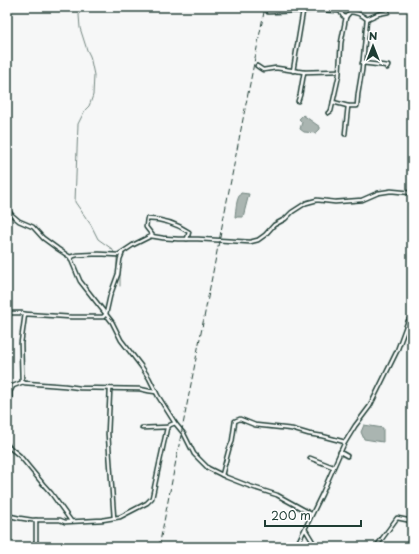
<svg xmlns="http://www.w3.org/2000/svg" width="419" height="554" viewBox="0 0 419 554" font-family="'Playpen Sans',sans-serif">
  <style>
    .water { fill: #aab5b1; stroke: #72857f }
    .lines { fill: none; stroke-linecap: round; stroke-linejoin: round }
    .stream { stroke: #72857f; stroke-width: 1 }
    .street-casing { stroke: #1f3d34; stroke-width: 5.5 }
    .street { stroke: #fff; stroke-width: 2.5 }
    .rail { stroke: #1f3d34; stroke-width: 1; stroke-dasharray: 6 3; stroke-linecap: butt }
  </style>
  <rect width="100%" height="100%" fill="#f6f7f7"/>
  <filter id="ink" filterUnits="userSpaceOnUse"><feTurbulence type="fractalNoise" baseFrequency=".025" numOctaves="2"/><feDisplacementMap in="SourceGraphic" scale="8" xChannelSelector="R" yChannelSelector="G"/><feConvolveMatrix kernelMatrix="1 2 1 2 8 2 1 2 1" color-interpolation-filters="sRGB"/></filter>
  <g filter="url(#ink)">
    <g class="water">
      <path d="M303,115L320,127V129L316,133L304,132L300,129L302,122L299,119Z"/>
      <path d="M241,193L249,194L243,217H235C236,209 236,199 241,193Z"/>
      <path d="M364,425L383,428V442L364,439L361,432Z"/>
    </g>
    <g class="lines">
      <g class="stream">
        <path d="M81,7L79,15L80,28L87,50L90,56L94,75L93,95L91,101L89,106L85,110L78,124L75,202L91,225L98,239L112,249L117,257V268L118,270"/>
        <path d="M120,272V286"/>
      </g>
      <defs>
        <g id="street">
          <path d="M268,12L323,10L340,11L343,16L346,17L350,12C356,12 362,15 367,19L378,14L388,12L387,7"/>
          <path d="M362,63L388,66L387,68"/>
          <path d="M257,66L263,70L276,68L304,72L339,71"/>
          <path d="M293,71L303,11"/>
          <path d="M298,101L300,95L304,72"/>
          <path d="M348,106H357L358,94L362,70L367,19"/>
          <path d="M328,113L331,111L333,102"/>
          <path d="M345,134L348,106L333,102L339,75L341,43L346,17"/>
          <path d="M7,209L12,215L19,221L33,227L43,238L58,249L70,257L77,255L99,254L118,255L133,245L151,236L163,238L178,239H198L250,242L258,240L265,235L274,225L285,219L292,212L306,203L317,200L335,202L362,200L378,193L391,191L412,193"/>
          <path d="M153,236L146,227L147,219C162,219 177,224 189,232L187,239"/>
          <path d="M122,254L120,259L118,274L110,296L106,314L103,317H71L25,314L21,343L22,382L25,383L65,386L80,388L140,389L149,391L156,392"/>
          <path d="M70,257L80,281L112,322L121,340L141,366L149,378L158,396L175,423"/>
          <path d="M7,313H22L25,314"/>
          <path d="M408,323L412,324"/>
          <path d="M110,389L108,434L114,518"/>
          <path d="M7,400L10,398V392L13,386L23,382"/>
          <path d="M142,428L168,427"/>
          <path d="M7,444L9,447L20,456L43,484L51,493L71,521"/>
          <path d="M340,452L347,456"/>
          <path d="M310,458L333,467"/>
          <path d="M222,475L229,449L232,442L235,421L240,419L255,425L292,429L309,434L322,436L345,442"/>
          <path d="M7,514L10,516L19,518L32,520H60L65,522L102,520L120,517L147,503L152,498L167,428L170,425L175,423L184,434L194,454L208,468L226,477L249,486L277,495L306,511L311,514"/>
          <path d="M305,529L316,547"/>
          <path d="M33,547L36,541V520"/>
          <path d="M296,547L322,494L344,444L355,426L370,406L397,351L408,321L412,316"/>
          <path d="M376,547L397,518L412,521"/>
        </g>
      </defs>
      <use href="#street" class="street-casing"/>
      <use href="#street" class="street"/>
      <path class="rail" d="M159,547L265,7"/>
    </g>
  </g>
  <rect width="419" height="554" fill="none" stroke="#fff" stroke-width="24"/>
  <rect x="12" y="12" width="395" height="530" fill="none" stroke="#1f3d34" stroke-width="1.5" filter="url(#ink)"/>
  <g transform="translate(373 46)" stroke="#ffffff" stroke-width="3" paint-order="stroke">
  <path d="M0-3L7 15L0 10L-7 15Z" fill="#1f3d34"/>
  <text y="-6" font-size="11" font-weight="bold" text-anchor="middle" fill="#1f3d34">N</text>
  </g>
  <path d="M265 520v6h96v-6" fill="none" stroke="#1f3d34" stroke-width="2"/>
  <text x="271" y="520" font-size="12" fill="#1f3d34" stroke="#ffffff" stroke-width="3" paint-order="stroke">200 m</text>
</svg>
